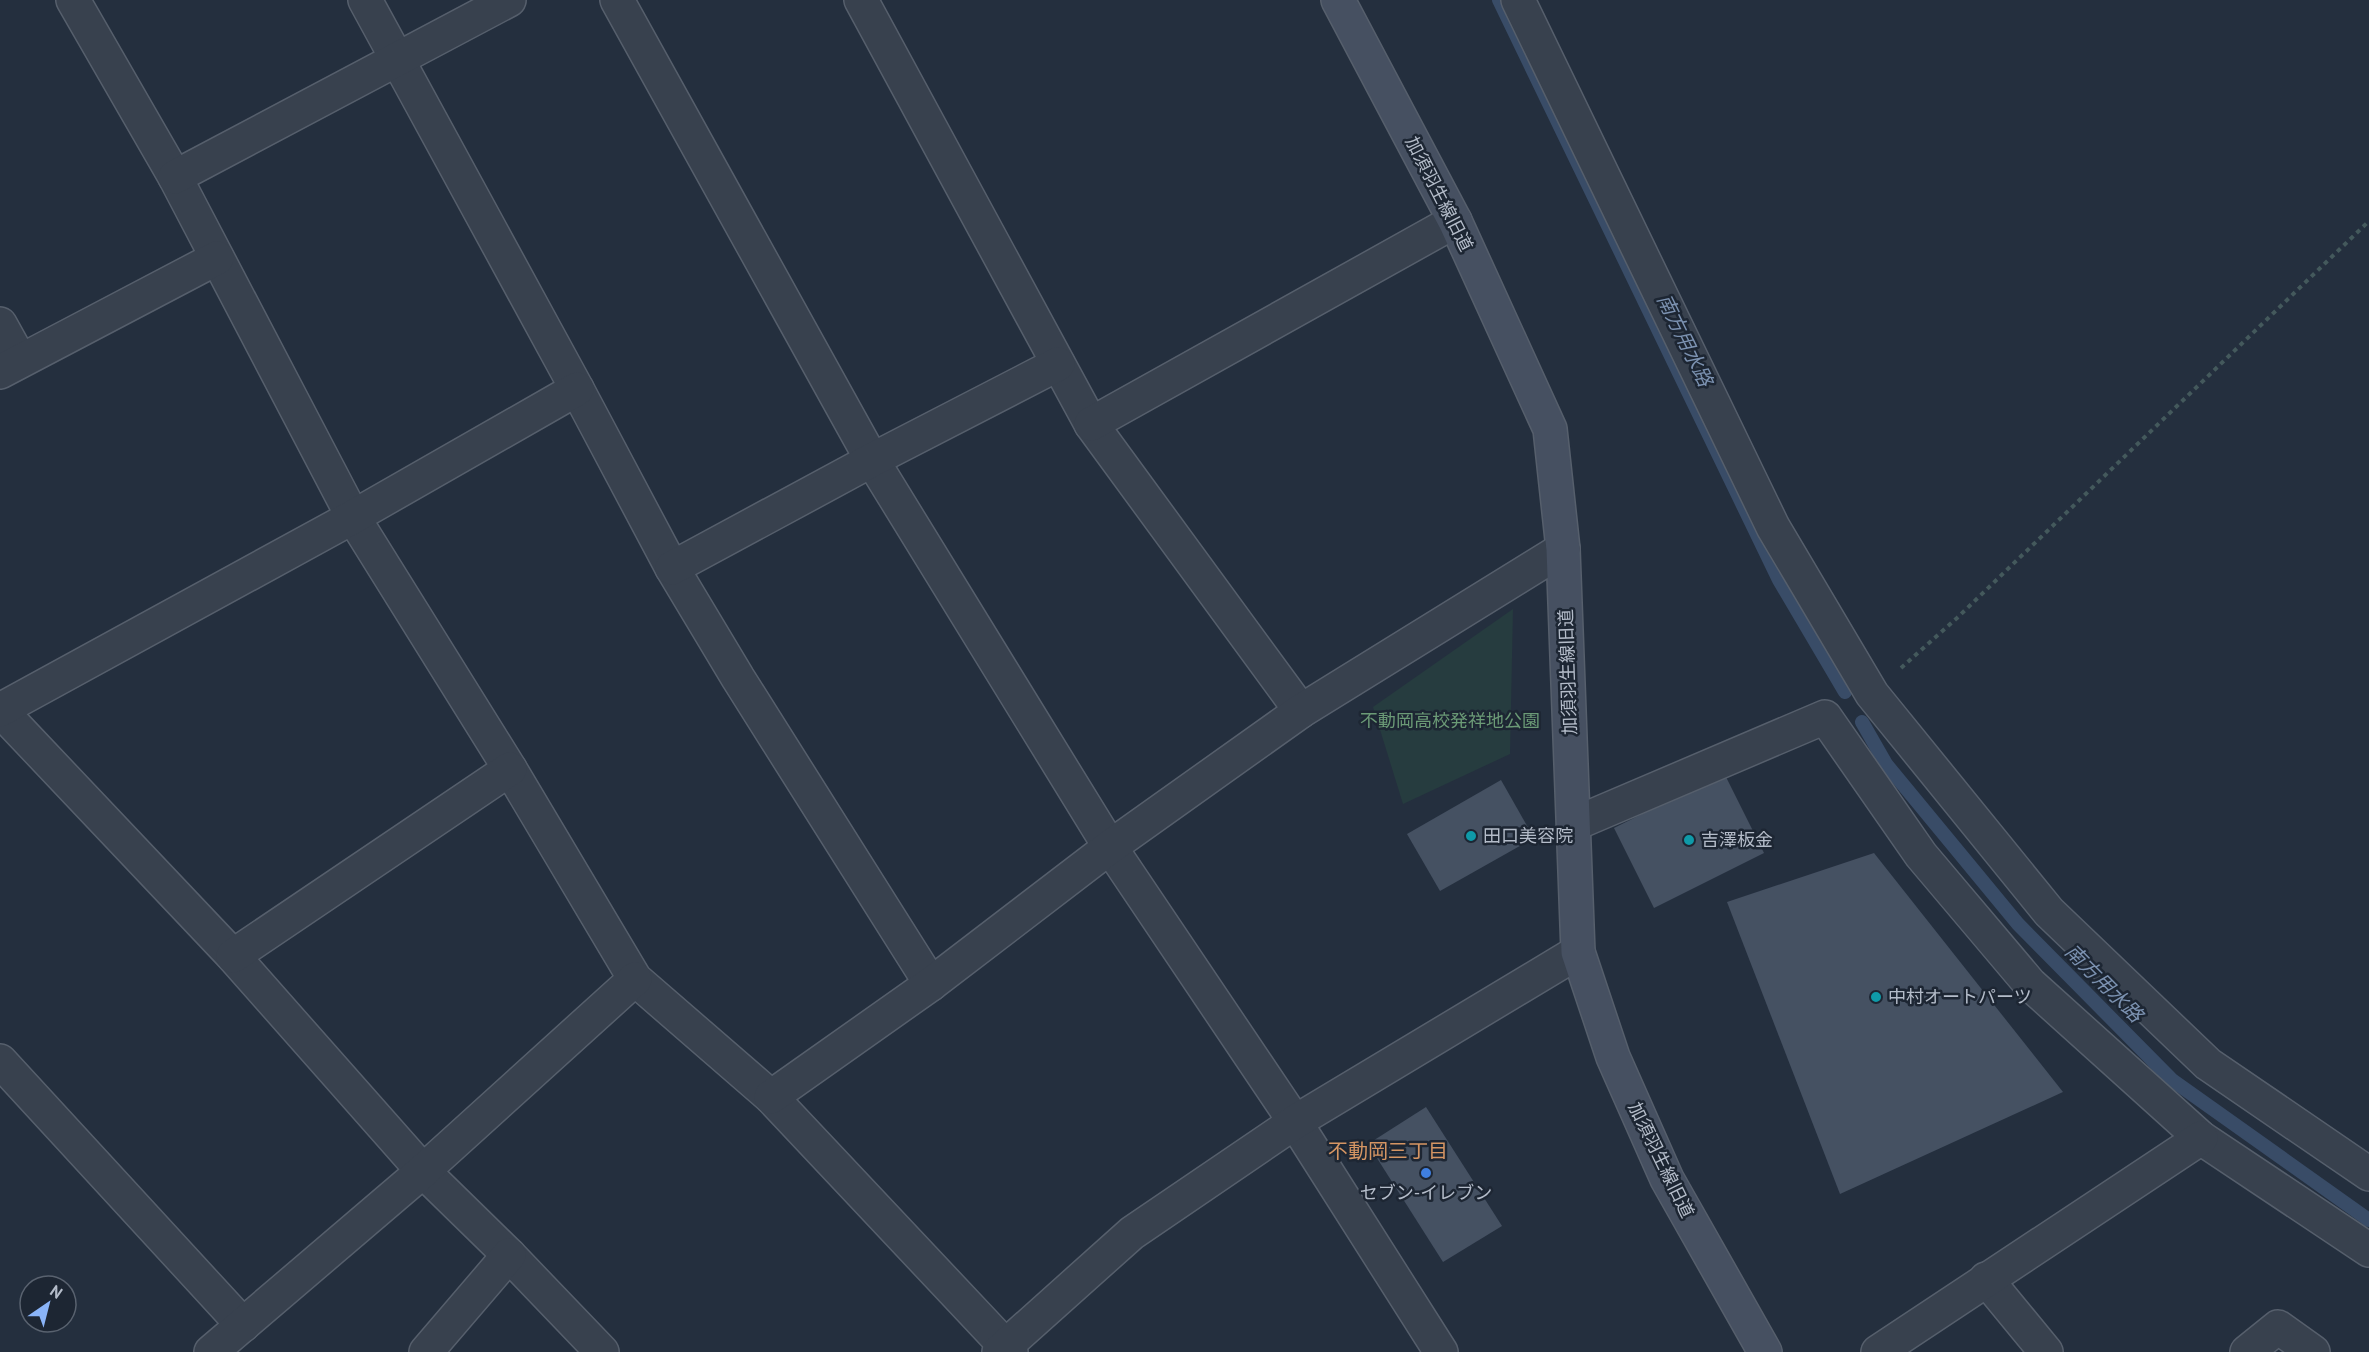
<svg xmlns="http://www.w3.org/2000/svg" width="2369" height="1352" viewBox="0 0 2369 1352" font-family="'PT Sans','Noto Sans JP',sans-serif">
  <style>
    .green { fill: #263c3f }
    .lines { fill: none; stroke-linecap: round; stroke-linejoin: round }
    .stream { stroke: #394c67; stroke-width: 14 }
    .building { fill: #455162 }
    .street-casing { stroke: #565f6c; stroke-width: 36 }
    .secondary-casing { stroke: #565f6c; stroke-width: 36 }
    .path { stroke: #44595c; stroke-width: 4; stroke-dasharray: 4.5 4.5; stroke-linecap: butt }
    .street { stroke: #38414e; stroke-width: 33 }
    .secondary { stroke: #465061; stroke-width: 33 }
    .culture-dot { fill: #0f9aa8; stroke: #1d2633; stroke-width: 2 }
    .shop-dot { fill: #3f7fe0; stroke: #1d2633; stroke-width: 2 }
    .labels { text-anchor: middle; stroke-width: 5; stroke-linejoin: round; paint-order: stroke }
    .street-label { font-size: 18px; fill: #b4bcc9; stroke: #1d2633 }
    .park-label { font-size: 18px; fill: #6b9a76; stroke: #1d2633 }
    .poi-label { font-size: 18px; fill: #b4bcc9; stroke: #1d2633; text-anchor: start }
    .water-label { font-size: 20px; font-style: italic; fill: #7c92b1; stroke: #1d2633 }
    .neighbourhood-label { font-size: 20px; fill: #d59563; stroke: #1d2633 }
  </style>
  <rect width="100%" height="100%" fill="#242f3e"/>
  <path class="green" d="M1513,609L1510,754L1403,804L1373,707Z"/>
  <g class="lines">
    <g class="stream">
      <path d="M1499,0L1779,580L1845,692"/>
      <path d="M1862,722L1886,764L2018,924L2172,1080L2369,1220"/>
    </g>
  </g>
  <g class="building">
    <path d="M1724,773L1764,853L1654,908L1614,828Z"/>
    <path d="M1501,780L1534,838L1440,891L1407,834Z"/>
    <path d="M1874,853L2063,1092L1840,1194L1727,902Z"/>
    <path d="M1426,1107L1502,1226L1443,1262L1368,1144Z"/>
  </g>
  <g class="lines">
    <defs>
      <g id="street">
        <path d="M73,0L175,177L353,517L510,769L635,979L771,1097L1011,1352"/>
        <path d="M365,0L577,389L672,568L738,678L931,984"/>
        <path d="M617,0L872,460L1110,847L1295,1122L1441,1352"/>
        <path d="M861,0L1091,424L1301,711"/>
        <path d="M1518,0L1773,527L1872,694L2049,912L2208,1064L2369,1174"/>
        <path d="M175,177L509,0"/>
        <path d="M0,324L20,360"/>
        <path d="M0,372L217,258"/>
        <path d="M1091,424L1455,221"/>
        <path d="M672,568L872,460L1058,364"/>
        <path d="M0,710L233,956L423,1171L509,1255L602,1352"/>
        <path d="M0,710L353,517L577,389"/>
        <path d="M1574,824L1825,717L1921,855L2030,984L2201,1138L2369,1250"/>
        <path d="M233,956L510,769"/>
        <path d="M0,1061L243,1325"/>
        <path d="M771,1097L931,984L1110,847L1301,711L1563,549"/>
        <path d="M1986,1279L2046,1352"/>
        <path d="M211,1352L423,1171L635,979"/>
        <path d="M426,1352L509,1255"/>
        <path d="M999,1352L1132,1233L1295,1122L1578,952"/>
        <path d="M1878,1352L2201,1138"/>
        <path d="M2247,1352L2278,1327L2313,1352"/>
      </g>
      <path id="secondary" d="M1338,0L1455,221L1550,429L1563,549L1578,952L1613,1057L1667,1179L1765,1352"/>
    </defs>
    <use href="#street" class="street-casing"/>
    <use href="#secondary" class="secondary-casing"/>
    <path class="path" d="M1901,668L1957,618L2369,221"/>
    <use href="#street" class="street"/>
    <use href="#secondary" class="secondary"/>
  </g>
  <g class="culture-dot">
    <circle cx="1471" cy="836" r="6"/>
    <circle cx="1689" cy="840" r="6"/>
    <circle cx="1876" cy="997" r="6"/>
  </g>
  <circle class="shop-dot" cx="1426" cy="1173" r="6"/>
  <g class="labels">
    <g class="street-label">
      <text transform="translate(1439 194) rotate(63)" y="6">加須羽生線旧道</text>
      <text transform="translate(1568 672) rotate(-92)" y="6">加須羽生線旧道</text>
      <text transform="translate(1661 1160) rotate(64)" y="6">加須羽生線旧道</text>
    </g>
    <g class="park-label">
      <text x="1450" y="727">不動岡高校発祥地公園</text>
    </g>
    <g class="poi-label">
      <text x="1483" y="842">田口美容院</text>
      <text x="1701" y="846">吉澤板金</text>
      <text x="1888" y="1003">中村オートパーツ</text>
      <text x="1426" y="1199" text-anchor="middle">セブン-イレブン</text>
    </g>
    <g class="water-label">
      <text transform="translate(1685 340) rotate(64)" y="7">南方用水路</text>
      <text transform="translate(2104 983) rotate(45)" y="7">南方用水路</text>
    </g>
    <g class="neighbourhood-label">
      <text x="1388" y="1158">不動岡三丁目</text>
    </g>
  </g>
  <g transform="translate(48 1304) rotate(35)"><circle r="28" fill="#1d2633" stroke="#59626f" stroke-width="1.5"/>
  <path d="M0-4.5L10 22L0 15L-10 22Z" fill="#8ab4f8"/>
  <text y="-9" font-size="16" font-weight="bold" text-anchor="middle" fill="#b4bcc9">N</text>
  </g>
</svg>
